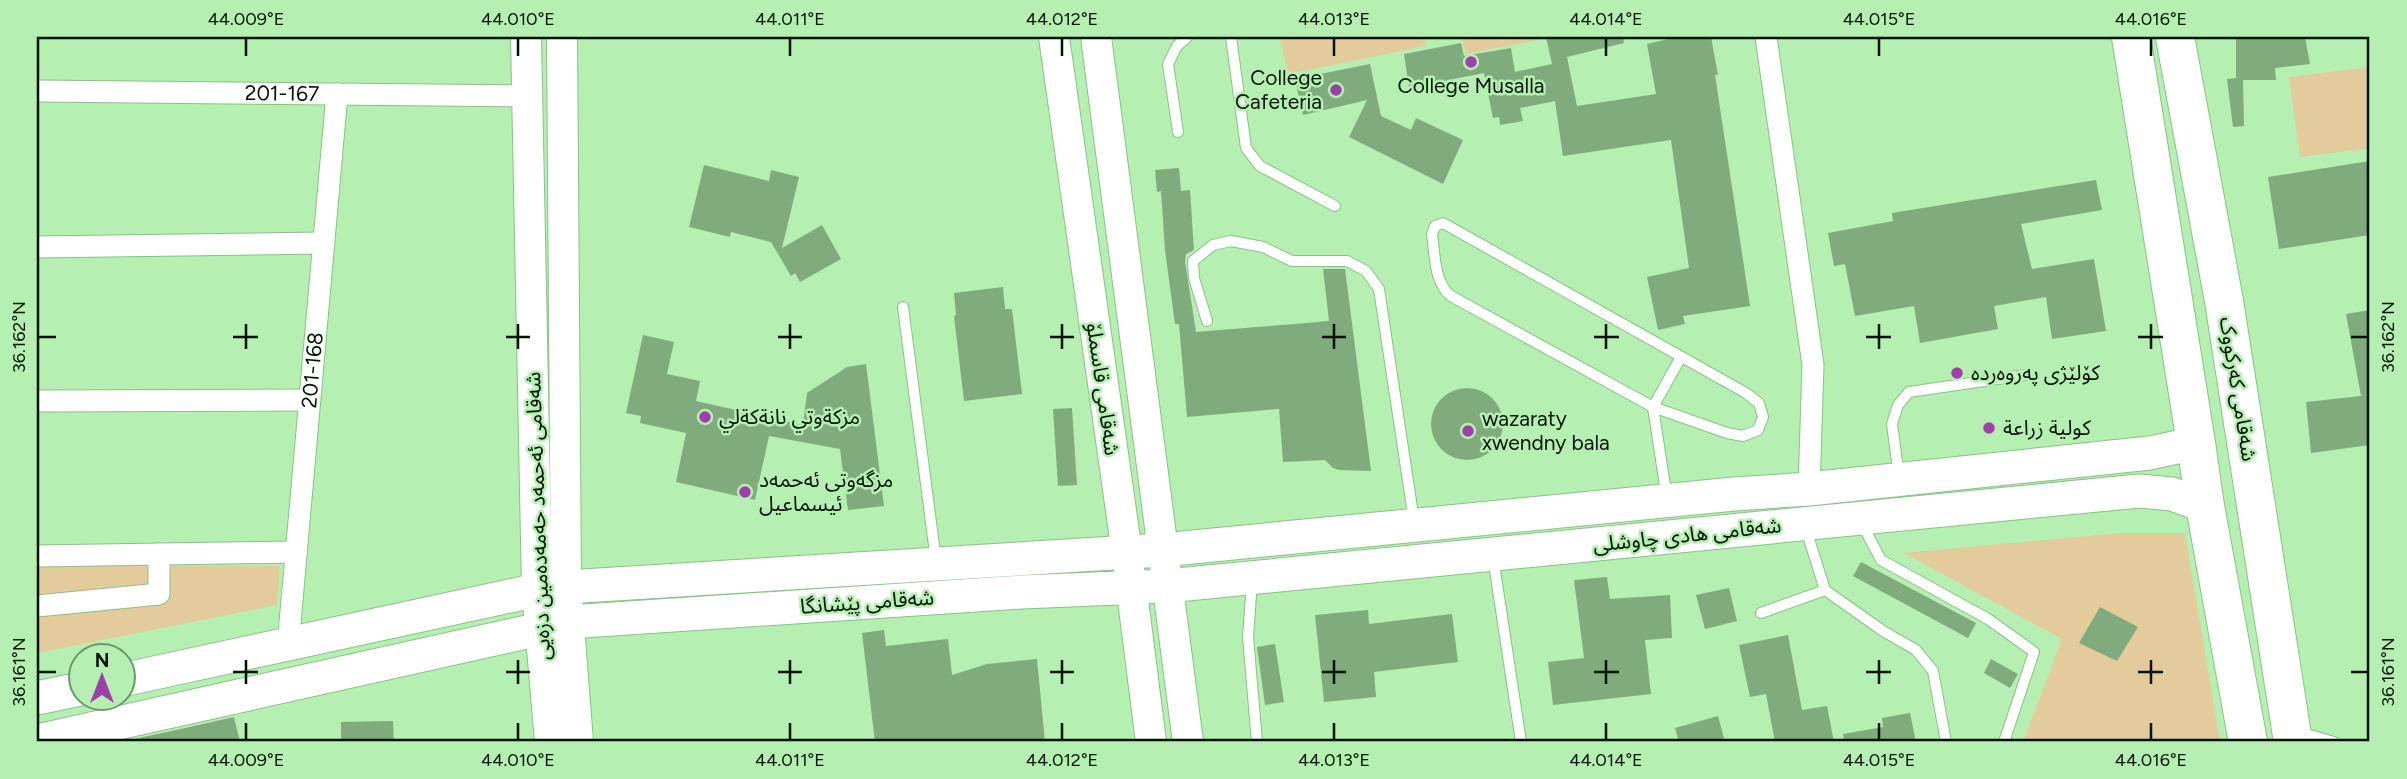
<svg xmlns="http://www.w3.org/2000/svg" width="2407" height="779" viewBox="0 0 2407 779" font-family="Figtree,'Noto Sans Arabic',sans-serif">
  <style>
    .green { fill: #e4cb9b }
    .building { fill: #80ab7d }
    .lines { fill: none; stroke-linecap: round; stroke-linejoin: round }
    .lane-casing { stroke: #8ac287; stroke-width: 12 }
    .street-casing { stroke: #8ac287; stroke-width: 23 }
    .secondary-casing { stroke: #8ac287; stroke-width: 32 }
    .primary-casing { stroke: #8ac287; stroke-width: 35 }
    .highway-casing { stroke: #8ac287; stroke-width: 40 }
    .lane { stroke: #fff; stroke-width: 10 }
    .street { stroke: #fff; stroke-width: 21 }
    .secondary { stroke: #fff; stroke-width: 30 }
    .primary { stroke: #fff; stroke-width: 33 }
    .highway { stroke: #fff; stroke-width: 38 }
    .ticks { fill: none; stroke: #011301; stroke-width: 2.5 }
    .poi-dot { fill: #9d40a9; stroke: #b6efb2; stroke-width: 2.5 }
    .labels { text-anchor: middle; stroke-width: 5; stroke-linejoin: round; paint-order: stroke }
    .poi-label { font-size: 21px; fill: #011301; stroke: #b6efb2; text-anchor: start }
    .street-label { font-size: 21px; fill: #011301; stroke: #b6efb2 }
    .neatline { fill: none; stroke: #011301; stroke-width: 2.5 }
    .ticks-label { font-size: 18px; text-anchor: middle; fill: #011301 }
  </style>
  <rect width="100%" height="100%" fill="#b6efb2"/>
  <g class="green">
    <path d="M1280,37H1424L1426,46L1288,74Z"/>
    <path d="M1462,37H1553L1466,54Z"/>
    <path d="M2370,67V148L2300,157L2289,77Z"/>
    <path d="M2120,533H2185L2220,742H2023L2062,639L1904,553Z"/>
    <path d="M37,565L280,566L277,605L37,653Z"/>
  </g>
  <g class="building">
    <path d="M1546,37H1623L1624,43L1567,57L1577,106L1656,94L1647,44L1677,37H1711L1718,75H1715L1750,306L1683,316L1685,324L1658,330L1647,277L1689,268L1671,140L1563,156L1555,101L1520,108L1523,121L1500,125L1499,117L1493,118L1484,73L1409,88L1404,54L1461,43L1464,56L1511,48L1515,72L1552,64Z"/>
    <path d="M2236,37H2305L2310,64L2275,68L2276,80H2243L2244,126L2233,127L2227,79L2236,78Z"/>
    <path d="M1370,64L1381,116L1411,130L1416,118L1463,140L1443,184L1349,137L1367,100L1303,115L1295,79Z"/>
    <path d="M2370,161V235L2279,249L2268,177Z"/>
    <path d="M704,165L769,181L771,170L799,177L782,248L822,225L841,259L800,282L795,273L791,276L771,242L731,232L730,237L689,227Z"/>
    <path d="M1179,168L1181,191L1190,190L1194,250L1186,254L1185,261L1196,332L1329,321L1323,269H1345L1371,471L1339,470L1333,468L1325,460L1283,462L1279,409L1187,417L1179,324H1175L1165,250L1161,191L1157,192L1155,170Z"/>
    <path d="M2096,180L2102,210L2021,224L2032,269L2094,259L2106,331L2052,339L2046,297L1994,306L1998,329L1920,343L1914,306L1855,316L1845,264L1834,266L1828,233L1893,221L1892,213Z"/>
    <path d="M1003,287L1005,309H1012L1022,394L964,401L954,316L956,315L954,293Z"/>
    <path d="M2370,310V445L2311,453L2306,402L2361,396L2346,314Z"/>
    <path d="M643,335L674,342L667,374L700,381L696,401L803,425L807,393L847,367L866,364L884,506L848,510L840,449L769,436L755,500L676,482L686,433L640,423L641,416L626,413Z"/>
    <circle cx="1467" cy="424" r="36"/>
    <path d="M1072,408L1077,485L1058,486L1053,409Z"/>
    <path d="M1861,562L1976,623L1968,638L1853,576Z"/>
    <path d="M1607,577L1610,599L1670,595L1672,638L1645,640L1651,694L1553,705L1548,662L1584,658L1574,580Z"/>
    <path d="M1729,588L1737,621L1705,629L1696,595Z"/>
    <path d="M2100,607L2138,627L2117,661L2079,643Z"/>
    <path d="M1368,610L1369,624L1452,614L1458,662L1374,672L1376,697L1324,702L1315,615Z"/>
    <path d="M884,630L886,646L948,639L952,675L987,664L1037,659L1045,742H875L862,633Z"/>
    <path d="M1788,635L1802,710L1827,706L1834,742H1775L1766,694L1750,697L1739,645Z"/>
    <path d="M1275,644L1284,702L1265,705L1257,647Z"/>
    <path d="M1991,659L2018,674L2010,688L1984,673Z"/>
    <path d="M1910,713L1916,742H1844L1843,734L1883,727L1882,718Z"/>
    <path d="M1718,716L1725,742H1679L1675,728Z"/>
    <path d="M234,717L240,742H120L176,730Z"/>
    <path d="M393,721L394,742H341V722Z"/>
  </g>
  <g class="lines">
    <defs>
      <g id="lane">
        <path d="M1231,37L1246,148L1260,166L1335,206"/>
        <path d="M1178,132L1168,64L1177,46L1187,37"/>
        <path d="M1443,223L1746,393L1759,403L1763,417L1758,430L1743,436L1727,433L1653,407L1451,296C1434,283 1435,254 1432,234L1435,226Z"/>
        <path d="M903,307L936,561"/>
        <path d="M1207,321L1194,278L1193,261L1213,245L1231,241L1263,247L1292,261H1347L1366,271L1379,289L1414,521"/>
        <path d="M1899,477L1892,424L1898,405L1909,392L2025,375"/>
        <path d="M1663,499L1665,486L1653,407L1681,357"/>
        <path d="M1862,524L1881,560L1988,619L2034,652L2004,742"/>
        <path d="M1805,526L1825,590L1883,631L1916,650L1933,671L1946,742"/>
        <path d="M1493,557L1521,742"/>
        <path d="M1252,581L1248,637L1257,742"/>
        <path d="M1761,613L1825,590"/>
        <path d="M2300,732L2334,742"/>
      </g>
      <g id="street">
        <path d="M1766,37L1813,365L1809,489"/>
        <path id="s1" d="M37,91L526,96"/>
        <path d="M37,247L324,243"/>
        <path d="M37,401L310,400"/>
        <path d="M37,556L296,552"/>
        <path d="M37,606L159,594V554"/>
        <path id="s2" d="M288,645L337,94"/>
      </g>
      <g id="secondary">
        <path d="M526,37L537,590L550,742"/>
        <path d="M562,37L566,587L578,742"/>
        <path d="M1054,37L1127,553L1151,742"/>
        <path d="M1096,37L1188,742"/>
      </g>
      <g id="primary">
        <path d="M566,587L1162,550L1734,494L1809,489L2150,453L2196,443"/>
        <path d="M568,622L1022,592L1167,586L2139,491L2172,494L2205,506"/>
        <path d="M122,680L537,590"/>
        <path d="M37,698L80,689"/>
        <path d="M37,741L540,629"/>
      </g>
      <g id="highway">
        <path d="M2131,37L2196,443L2205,506L2248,742"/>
        <path d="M2175,37L2224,301L2293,742"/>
      </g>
    </defs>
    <use href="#lane" class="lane-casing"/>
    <use href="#street" class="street-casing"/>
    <use href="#secondary" class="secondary-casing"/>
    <use href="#primary" class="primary-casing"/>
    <use href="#highway" class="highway-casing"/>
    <use href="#lane" class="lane"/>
    <use href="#street" class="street"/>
    <use href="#secondary" class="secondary"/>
    <use href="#primary" class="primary"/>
    <use href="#highway" class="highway"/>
  </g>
  <path class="ticks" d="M246,38V56M518,38V56M790,38V56M1062,38V56M1334,38V56M1606,38V56M1879,38V56M2151,38V56M246,324V349M518,324V349M790,324V349M1062,324V349M1334,324V349M1606,324V349M1879,324V349M2151,324V349M38,337H56M233,337H258M506,337H530M778,337H802M1050,337H1074M1322,337H1346M1594,337H1619M1866,337H1891M2138,337H2163M2351,337H2368M246,660V684M518,660V684M790,660V684M1062,660V684M1334,660V684M1606,660V684M1879,660V684M2151,660V684M38,672H56M233,672H258M506,672H530M778,672H802M1050,672H1074M1322,672H1346M1594,672H1619M1866,672H1891M2138,672H2163M2351,672H2368M246,723V740M518,723V740M790,723V740M1062,723V740M1334,723V740M1606,723V740M1879,723V740M2151,723V740"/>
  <g class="poi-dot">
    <circle cx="1471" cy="62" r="7"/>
    <circle cx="1336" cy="90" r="7"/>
    <circle cx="1957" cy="373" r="7"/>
    <circle cx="705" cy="417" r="7"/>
    <circle cx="1989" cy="428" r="7"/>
    <circle cx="1468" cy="431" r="7"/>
    <circle cx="745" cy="492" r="7"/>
  </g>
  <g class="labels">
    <g class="poi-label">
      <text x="1322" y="85" text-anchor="end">College<tspan x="1322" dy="24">Cafeteria</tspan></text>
      <text x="1471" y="93" text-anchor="middle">College Musalla</text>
      <text x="1971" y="380">کۆلێژی پەروەردە</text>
      <text x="719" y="424">مزكةوتي نانةكةلي</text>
      <text x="1482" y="426">wazaraty<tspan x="1482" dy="24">xwendny bala</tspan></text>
      <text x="2003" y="435">كولية زراعة</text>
      <text x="759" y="487">مزگەوتی ئەحمەد<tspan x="759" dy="24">ئیسماعیل</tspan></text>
    </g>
    <g class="street-label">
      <text dy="7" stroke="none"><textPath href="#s1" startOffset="245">201-167</textPath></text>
      <text dy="7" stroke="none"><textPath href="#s2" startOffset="276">201-168</textPath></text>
      <text transform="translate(1103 389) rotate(82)" y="7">شەقامی قاسملۆ</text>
      <text transform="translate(2238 389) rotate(81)" y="7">شەقامی کەرکووک</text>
      <text transform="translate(538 516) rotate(-92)" y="7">شەقامی ئەحمەد حەمەدەمین دزەیی</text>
      <text transform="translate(1687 535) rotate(-6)" y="7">شەقامی هادی چاوشلی</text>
      <text transform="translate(867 602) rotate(-4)" y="7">شەقامی پێشانگا</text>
    </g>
  </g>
  <rect width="2407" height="779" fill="none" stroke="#b6efb2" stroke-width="77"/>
  <g transform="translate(102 677)"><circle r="33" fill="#b6efb2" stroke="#6e976b" stroke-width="2"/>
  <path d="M0-5L12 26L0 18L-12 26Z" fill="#9d40a9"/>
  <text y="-10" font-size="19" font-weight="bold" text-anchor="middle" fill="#011301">N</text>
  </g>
  <rect x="38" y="38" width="2330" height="702" class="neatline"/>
  <g class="ticks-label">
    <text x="246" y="25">44.009°E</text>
    <text x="518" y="25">44.010°E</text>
    <text x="790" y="25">44.011°E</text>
    <text x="1062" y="25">44.012°E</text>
    <text x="1334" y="25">44.013°E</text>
    <text x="1606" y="25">44.014°E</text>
    <text x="1879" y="25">44.015°E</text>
    <text x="2151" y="25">44.016°E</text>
    <text transform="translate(19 337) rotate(-90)" y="6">36.162°N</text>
    <text transform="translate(2388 337) rotate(-90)" y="6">36.162°N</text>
    <text transform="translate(19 672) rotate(-90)" y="6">36.161°N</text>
    <text transform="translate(2388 672) rotate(-90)" y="6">36.161°N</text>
    <text x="246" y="766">44.009°E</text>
    <text x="518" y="766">44.010°E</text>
    <text x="790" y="766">44.011°E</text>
    <text x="1062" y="766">44.012°E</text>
    <text x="1334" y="766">44.013°E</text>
    <text x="1606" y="766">44.014°E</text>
    <text x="1879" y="766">44.015°E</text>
    <text x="2151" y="766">44.016°E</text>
  </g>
</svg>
